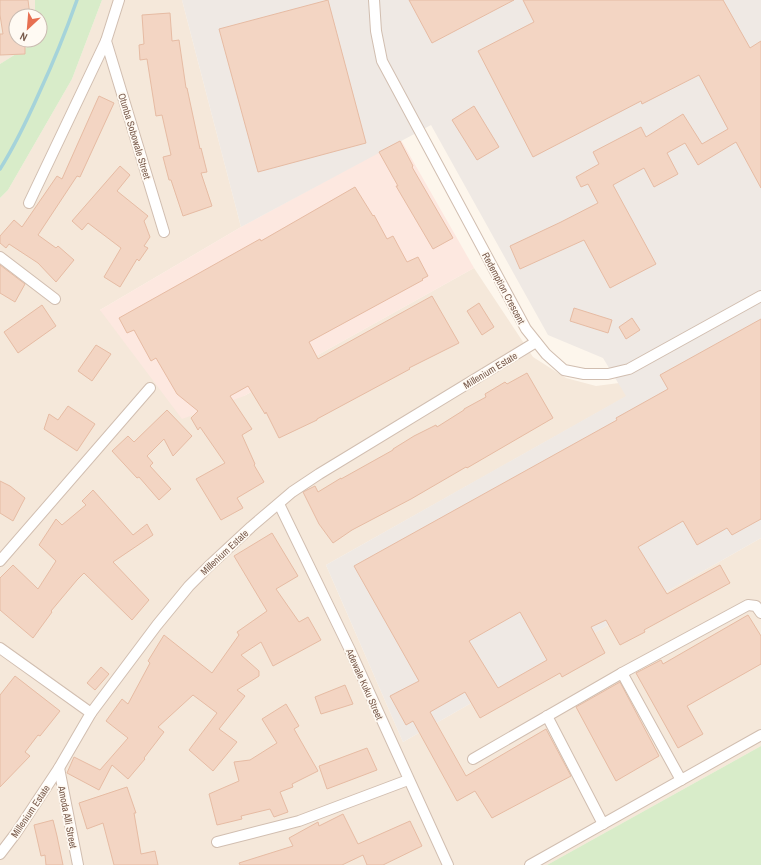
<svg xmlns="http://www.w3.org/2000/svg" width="761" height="865" viewBox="0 0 761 865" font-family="'Archivo Narrow',sans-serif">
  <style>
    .residential { fill: #f5e8da }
    .commercial { fill: #fde8e0 }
    .industrial { fill: #efe9e4 }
    .green { fill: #d8ecc9 }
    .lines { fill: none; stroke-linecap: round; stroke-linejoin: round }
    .stream { stroke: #a5d3da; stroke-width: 3.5 }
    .building { fill: #f3d5c3; stroke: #e6bba3; fill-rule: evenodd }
    .street-casing { stroke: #d1beb0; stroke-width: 12 }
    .street { stroke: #fff; stroke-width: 10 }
    .labels { text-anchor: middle; stroke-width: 3.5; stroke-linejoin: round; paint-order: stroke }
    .street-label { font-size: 10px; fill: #7a5c4d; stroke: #fffaf3 }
  </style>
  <rect width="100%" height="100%" fill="#fdf6ec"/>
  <g class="residential">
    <path d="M0,0H35V16H16V40H35V42L0,64Z"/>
    <path d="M102,0H182L241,227L100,310L244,396L474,268L533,357L566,378L596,386L619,383L627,396L326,565L403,742L761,538V746L547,865H0V198L8,190L72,79Z"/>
  </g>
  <path class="commercial" d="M401,140L474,268L244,396L182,419L100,310L241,227Z"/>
  <path class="industrial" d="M182,0H761V538L403,742L326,565L626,396L603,358L548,335L431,125L241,227Z"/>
  <g class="green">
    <path d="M35,0H102L72,79L8,190L0,198V64L35,42V40H40V16H35Z"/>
    <path d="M761,746V865H547Z"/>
  </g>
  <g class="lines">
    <path class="stream" d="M0,169C16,144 28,118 40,91C54,61 66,31 77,0"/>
  </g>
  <g class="building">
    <path d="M0,0H28L30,16H16V40H25V54L0,55V34H3L0,15Z"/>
    <path d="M328,0L366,143L258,172L219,29Z"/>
    <path d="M409,0H514L432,43Z"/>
    <path d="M523,0H723L750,48L761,41V188L736,142L698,165L685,143L667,153L678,174L654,187L644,168L613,185L656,264L610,288L584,240L520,269L510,246L561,222L598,203L588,184L581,187L576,177L599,164L593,152L641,127L646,137L683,114L702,144L728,129L699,75L642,104L641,101L533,157L478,51L534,22Z"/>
    <path d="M170,13L172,41L179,40L186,88H187L200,149L201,148L207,172L201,173L212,206L183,216L171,180H169L163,157L171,155L162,115L156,116L147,59L140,60L139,45L144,44L142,15Z"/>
    <path d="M99,96L114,103L80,177L77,176L38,235L56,248L58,246L74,260L56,282L38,263L9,244L6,248L0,243V236L14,220L22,227L57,176L62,179Z"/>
    <path d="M474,106L499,147L477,160L452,120Z"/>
    <path d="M400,141L413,166L412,167L453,238L433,249L396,186H398L379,152Z"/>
    <path d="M120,166L130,175L117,191L148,216L144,221L150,237L144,246L148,248L139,261L137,259L120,287L104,277L121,248L88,223L82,230L72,221Z"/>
    <path d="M355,187L373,216L374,215L387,239L393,236L407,262L418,257L428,276L422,279L423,280L309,342L318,359L432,296L459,343L409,368L410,369L317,419V420L279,438L266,412L265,414L248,386L230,396L252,429L242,435L255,464L254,465L264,482L237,498L243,508L221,520L196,479L225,463L200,427L198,430L191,418L198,411L177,394L156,358L151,361L134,330L127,333L119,318L260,239L261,241Z"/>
    <path d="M0,265L25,284L15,302L0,293Z"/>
    <path d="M479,303L494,327L482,335L467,311Z"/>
    <path d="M42,305L56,326L18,353L4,332Z"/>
    <path d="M574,308L612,320L608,333L570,321Z"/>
    <path d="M632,318L640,330L626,339L619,327Z"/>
    <path d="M761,319V519L732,535L727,528L697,545L683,521L638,547L667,594L720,565L730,583L644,630L645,632L620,645L606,620L591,627L605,653L562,677L560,673L480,718L465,692L430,712L466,776L546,729L571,776L492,818L475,791L457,801L413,721L406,725L390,696L419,681L354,566L617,420L616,418L668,389L660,375ZM520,612L547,660L498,688L469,641Z"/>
    <path d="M96,345L111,354L92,381L78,371Z"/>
    <path d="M527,373L553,418L467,468L466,467L411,499L352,530L333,543L319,524L303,492L315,486L318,492L341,478V479L393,450V449L414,436L436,425L437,427L464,410V409L486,397L485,394L505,382L507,384Z"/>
    <path d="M68,406L95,424L77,451L44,429L49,414L58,420Z"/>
    <path d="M167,410L192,436L173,456L164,439L147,456L153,463L150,466L171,489L159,500L139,477L137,478L112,451L128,436L134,442Z"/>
    <path d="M0,481L10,486L25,498L13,521L0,513Z"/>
    <path d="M93,490L133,535L147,524L153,535L113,562L149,600L132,620L84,573L77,580L51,611L52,612L33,638L0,610V578L13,565L38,589L56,561L39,545L56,519L62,525L86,505L82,501Z"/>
    <path d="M272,533L298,576L276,589L299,622L308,617L321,640L273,666L261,642L241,655L259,671V676L237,690L245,696L219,729L237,742L213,771L189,750L217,713L193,695L158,727L164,732L144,758L145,759L128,779L112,765L99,790L67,773L74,757L100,770L128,738L106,721L122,699L128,704L150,663L148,661L164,635L212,673L239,635L237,632L267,611L234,556Z"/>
    <path d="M748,615L761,636V664L687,706L703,734L678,748L636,673L661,660L663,664Z"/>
    <path d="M101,667L109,674L95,690L87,683Z"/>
    <path d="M15,676L60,711L40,736L38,735L25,752L30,756L0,787V695Z"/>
    <path d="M620,682L659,756L616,781L576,707Z"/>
    <path d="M345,685L353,704L321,714L315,697Z"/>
    <path d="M286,704L299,726L294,729L318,771L292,784L293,787L280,792L288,812L274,817L270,809L241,816L242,819L217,825L209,794L239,781L234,762L250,760L277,743L262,719Z"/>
    <path d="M367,748L377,770L327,789L319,766Z"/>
    <path d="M127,787L136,813H134L141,854L155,851L158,865H114L103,823L87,829L79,803Z"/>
    <path d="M343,814L358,844L410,821L422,846L383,865H367L363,855L342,865H240L239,863L293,846L289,838L318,822L319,826Z"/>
    <path d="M53,820L57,836L63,865H46L45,855L41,856L34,825Z"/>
  </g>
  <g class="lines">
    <defs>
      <g id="street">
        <path d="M119,0L106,41L164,232"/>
        <path d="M374,0L376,31L382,61L526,329L546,354L564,370L584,374H608L629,369L761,296"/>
        <path d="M29,203L106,41"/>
        <path d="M0,257L55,299"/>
        <path d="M279,504L350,650L448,865"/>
        <path d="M0,561L150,388"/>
        <path d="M0,648L91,713"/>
        <path d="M622,673L681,780"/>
        <path d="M547,716L603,824"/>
        <path d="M473,759L622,673L748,605L756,606L761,613"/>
        <path d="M59,768L78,865"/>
        <path d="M217,842L299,821L408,780"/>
        <path d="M0,854L16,833L59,768L91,713L157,625L189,586L209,566L251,527L292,492L319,474L536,342"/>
        <path d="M530,865L761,735"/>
      </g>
    </defs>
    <use href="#street" class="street-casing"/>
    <use href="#street" class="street"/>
  </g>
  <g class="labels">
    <g class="street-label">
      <text transform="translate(135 136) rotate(73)" y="4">Otunba Sobowale Street</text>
      <text transform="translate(504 288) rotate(62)" y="4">Redemption Crescent</text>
      <text transform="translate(490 370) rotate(-31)" y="4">Millenium Estate</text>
      <text transform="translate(224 552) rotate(-43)" y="4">Millenium Estate</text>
      <text transform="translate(365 684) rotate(66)" y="4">Adewale Kuku Street</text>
      <text transform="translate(30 811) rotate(-56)" y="4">Millenium Estate</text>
      <text transform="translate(68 817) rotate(79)" y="4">Amoda Alli Street</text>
    </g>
  </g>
  <g transform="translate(28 28) rotate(206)"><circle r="19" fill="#fffaf3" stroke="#cabbb1"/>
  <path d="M0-3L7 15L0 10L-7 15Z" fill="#e76f51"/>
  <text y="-6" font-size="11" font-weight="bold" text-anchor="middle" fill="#7a5c4d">N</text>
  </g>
</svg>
